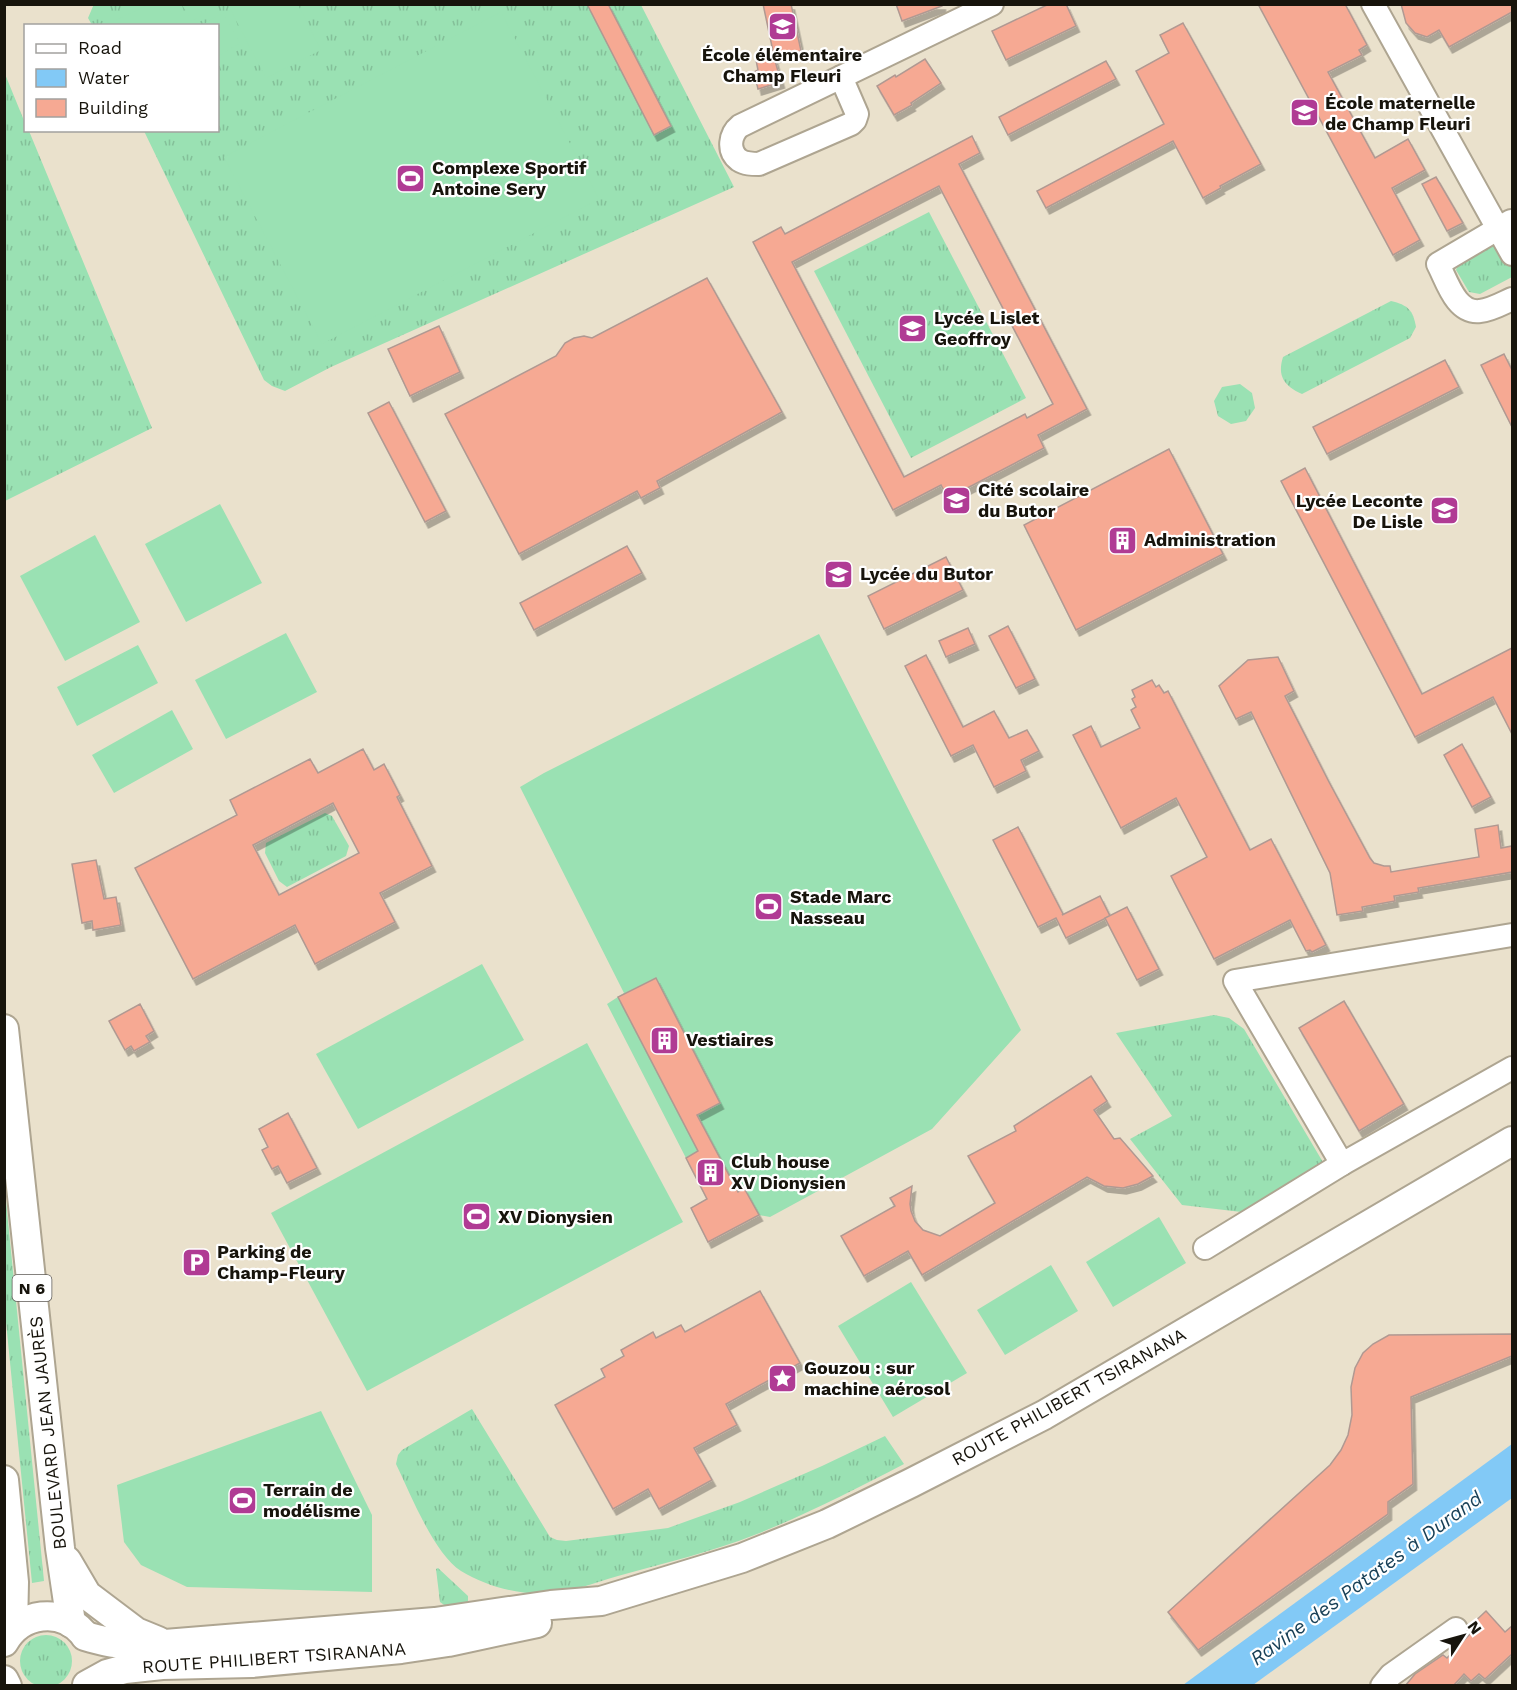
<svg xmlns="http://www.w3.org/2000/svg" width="1517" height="1690" viewBox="0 0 1517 1690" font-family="'Work Sans',sans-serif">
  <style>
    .grass { fill: url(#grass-tufts) }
    .garden { fill: #9ae1b3 }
    .water { fill: #82c9f6 }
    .building { fill: #f6a993; stroke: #b09992; stroke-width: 1.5; fill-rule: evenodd; filter: url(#shadow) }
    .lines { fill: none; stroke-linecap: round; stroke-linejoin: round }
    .minor-casing { stroke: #aea591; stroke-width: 26 }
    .major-casing { stroke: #aea591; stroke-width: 32 }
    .minor { stroke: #fff; stroke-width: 22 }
    .major { stroke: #fff; stroke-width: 28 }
    .labels { text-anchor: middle; stroke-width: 4.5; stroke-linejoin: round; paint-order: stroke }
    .shield { fill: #fff; stroke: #5d5a55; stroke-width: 1.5 }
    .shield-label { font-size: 16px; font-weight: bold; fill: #17140c }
    .poi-label { font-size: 18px; font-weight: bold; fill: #17140c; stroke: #fff; text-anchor: start }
    .street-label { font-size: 18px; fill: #17140c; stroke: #fff }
    .water-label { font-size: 20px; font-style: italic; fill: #173f56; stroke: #fff }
  </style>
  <defs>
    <pattern id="grass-tufts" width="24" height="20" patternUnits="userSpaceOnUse" patternTransform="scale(1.5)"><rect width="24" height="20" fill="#9ae1b3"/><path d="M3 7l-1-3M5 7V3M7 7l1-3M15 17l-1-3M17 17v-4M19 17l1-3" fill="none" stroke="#84c099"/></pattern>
    <filter id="shadow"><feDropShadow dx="3.5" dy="6" stdDeviation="0" flood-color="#0004"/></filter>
  </defs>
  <rect width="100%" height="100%" fill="#eae1cc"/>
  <g class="grass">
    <path d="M94,4L641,5L734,187L331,367L285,391L272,386L264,380L144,131L218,130V26L92,25L88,18Z"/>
    <path d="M5,74L25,123L26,130L29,131L152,428L5,501Z"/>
    <path d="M929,212L1026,398L911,458L814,271Z"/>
    <path d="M1499,238L1512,264V277L1480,294L1469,292L1456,270L1460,259Z"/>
    <path d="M1391,301C1408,305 1413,310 1416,327L1410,338L1302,394C1284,386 1277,376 1283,357Z"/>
    <path d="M1240,384L1252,393L1255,408L1246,421L1231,424L1218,416L1214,401L1222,387Z"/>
    <path d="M325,813L332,816L349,846L346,856L287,887L279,881L265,853L266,843Z"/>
    <path d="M1214,1015L1229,1018L1244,1029L1327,1169L1250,1213L1182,1205L1130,1139L1172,1116L1116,1033Z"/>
    <path d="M5,1191L44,1581L32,1583L5,1312Z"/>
    <path d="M472,1409L550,1537L557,1540L566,1541L668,1528L740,1502L822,1466L885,1436L904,1464C856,1489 807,1514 757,1534C712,1552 664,1563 618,1576C592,1583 566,1595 539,1594C512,1593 484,1585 461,1571C434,1554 410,1493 396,1464L398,1455L402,1450Z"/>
    <path d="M438,1568L468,1596V1601L465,1604L447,1607L440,1602L436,1569Z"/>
    <circle cx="46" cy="1661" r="26"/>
  </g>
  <g class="garden">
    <path d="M148,5H167L178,25H119L116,20Z"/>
    <path d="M219,5L192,21L182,5V4Z"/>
    <path d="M228,5H298L321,50L266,78Z"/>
    <path d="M501,12L599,199L322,344L224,157Z"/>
    <path d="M223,13L240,43L218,56V26L202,25Z"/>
    <path d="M220,504L262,583L186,622L145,544Z"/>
    <path d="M95,535L140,622L65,661L20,576Z"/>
    <path d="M286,633L317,692L226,739L195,680Z"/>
    <path d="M819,634L1021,1030L932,1129L770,1217L759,1215L708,1242L691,1208L707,1199L607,1004L624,993L520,787L544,773Z"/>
    <path d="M138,645L158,683L77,726L57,687Z"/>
    <path d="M172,710L193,749L114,793L92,755Z"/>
    <path d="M482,964L524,1040L358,1129L316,1054Z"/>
    <path d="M587,1043L683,1222L367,1391L271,1213Z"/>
    <path d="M1159,1217L1186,1263L1113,1307L1086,1262Z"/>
    <path d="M1051,1265L1078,1311L1005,1355L977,1310Z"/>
    <path d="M911,1282L967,1373L893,1417L838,1326Z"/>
    <path d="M321,1411L372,1515V1592L187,1587L141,1565L124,1542L117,1485Z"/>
  </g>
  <path class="water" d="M1512,1444V1498L1253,1685H1183Z"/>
  <g class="building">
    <path d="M587,4H608L671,126L654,135Z"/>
    <path d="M763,4H791L801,51L774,57L781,82L758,89L754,72L758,70L756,60L774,56Z"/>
    <path d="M896,4H942V6L902,21Z"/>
    <path d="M1049,4H1066L1076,26L1006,60L992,31Z"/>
    <path d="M1258,4H1345L1367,45L1359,50L1362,55L1328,72L1375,158L1408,139L1425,170L1392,188L1420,240L1393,255Z"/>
    <path d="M1401,4H1512V12L1449,47L1439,30L1427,37L1415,33L1406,23Z"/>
    <path d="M1183,23L1261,164L1220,186L1221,188L1203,198L1173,141L1046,208L1037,191L1164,124L1136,71L1169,53L1160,35Z"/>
    <path d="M925,59L941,83L911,103L912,105L894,115L877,86L895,75L896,77Z"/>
    <path d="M1106,61L1116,79L1008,135L999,117Z"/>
    <path d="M972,136L980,153L959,164L1087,409L1038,435L1044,448L948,498L941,485L893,510L753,242L781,227L785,234ZM939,186L1053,404L1027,418L1025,414L904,477L792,262Z"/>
    <path d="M1436,177L1463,223L1447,231L1422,184Z"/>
    <path d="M707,278L782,412L657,481L660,488L641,498L637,491L519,554L445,414L556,356L565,343L574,338L584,336L592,338Z"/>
    <path d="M439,326L460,372L410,396L388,349Z"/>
    <path d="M1504,354L1512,370V427L1481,365Z"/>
    <path d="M1445,360L1459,387L1327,454L1313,427Z"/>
    <path d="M389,402L446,511L425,522L368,413Z"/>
    <path d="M1169,449L1223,554L1076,630L1024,525Z"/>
    <path d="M1305,468L1422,694L1512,648V734L1493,697L1415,737L1281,481Z"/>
    <path d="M627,546L642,573L534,630L520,603Z"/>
    <path d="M946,557L963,590L884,629L868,596Z"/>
    <path d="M1008,626L1035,679L1016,688L989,636Z"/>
    <path d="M968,628L975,644L946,657L939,641Z"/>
    <path d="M926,655L963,727L994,711L1009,738L1027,730L1039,751L1021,760L1026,771L994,787L973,745L951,756L905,666Z"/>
    <path d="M1278,657L1294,691L1285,696L1329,782L1370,858L1374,863L1384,866H1390L1391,872L1479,857L1475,829L1498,825L1501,848L1512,846V872L1418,888L1419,892L1394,896L1395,901L1362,907L1363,911L1337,915L1330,873L1251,712L1236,719L1219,686L1248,660Z"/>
    <path d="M1152,680L1156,687L1159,685L1164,693L1168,691L1250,850L1271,839L1326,945L1312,952L1310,950L1306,951L1290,920L1214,959L1171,876L1207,857L1176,798L1121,828L1073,735L1091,726L1101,747L1140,728L1131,710L1136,707L1132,699L1135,697L1132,690Z"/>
    <path d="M1462,744L1491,797L1472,807L1444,755Z"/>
    <path d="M363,749L374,770L384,764L400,795L397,797L432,866L380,893L395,922L315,964L295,925L193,979L135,868L237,815L230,800L310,759L318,773ZM333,803L359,853L279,895L253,845Z"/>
    <path d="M1018,827L1063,914L1062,915L1100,896L1110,916L1066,938L1056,918L1038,927L993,840Z"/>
    <path d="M96,860L104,899L116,897L121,925L93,930L92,921L82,923L72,864Z"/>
    <path d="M1127,907L1159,969L1137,980L1105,918Z"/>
    <path d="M656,978L720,1103L697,1115L738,1192L744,1188L759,1215L708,1242L691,1208L707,1199L686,1158L698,1151L618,997Z"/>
    <path d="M1344,1001L1404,1104L1359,1131L1299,1028Z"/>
    <path d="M140,1004L154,1031L146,1036L150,1042L134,1051L131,1046L125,1050L109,1021Z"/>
    <path d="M1091,1076L1107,1101L1094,1110L1114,1139L1120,1138L1153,1176L1138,1184L1123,1188L1104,1186L1087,1177L922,1275L908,1251L864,1276L841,1236L895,1206L890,1198L912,1186L910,1204L911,1211L915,1221L923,1230L940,1236L995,1203L968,1156L1016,1131L1014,1126Z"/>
    <path d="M288,1113L317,1168L287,1183L278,1166L272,1169L262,1150L268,1147L259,1129Z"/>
    <path d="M760,1291L800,1363L726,1404L737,1425L694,1448L712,1480L659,1509L648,1489L613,1509L555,1405L605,1377L601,1369L624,1356L621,1350L653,1332L656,1338L681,1325L685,1332Z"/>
    <path d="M1512,1334V1356L1411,1397L1413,1484L1388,1502V1514L1198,1650L1168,1612L1330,1465L1341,1450L1348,1435L1352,1415L1351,1387L1355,1368L1363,1353L1373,1344L1389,1335Z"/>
    <path d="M1486,1611L1505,1632L1512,1626V1654L1485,1679L1479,1674L1471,1681L1464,1674L1453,1686H1405L1415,1674L1443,1655L1447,1658L1470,1634L1469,1627Z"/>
  </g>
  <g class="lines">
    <defs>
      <g id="minor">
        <path d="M1373,4L1512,254"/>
        <path d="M841,77L857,114L855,120L851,124L759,164C752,164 745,164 739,160C727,151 730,134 740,126L992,4"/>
        <path d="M1511,221L1438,264C1447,281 1456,314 1480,311C1491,310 1503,303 1512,299"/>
        <path d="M1342,1164L1235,981L1512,935"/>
        <path d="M1205,1248L1342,1164L1512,1068"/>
        <path d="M1382,1686L1391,1675L1456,1629"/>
      </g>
      <g id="major">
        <path d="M4,1029L60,1548L71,1623"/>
        <path d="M4,1480L14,1582L13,1629"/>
        <path d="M67,1561L87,1595L136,1632L158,1641"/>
        <path d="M85,1636C99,1640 113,1644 127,1644C140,1644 153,1643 165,1644L435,1622L551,1605L601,1601L742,1558L827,1524L911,1483L1044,1415L1512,1141"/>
        <path d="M4,1642C21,1612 61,1607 83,1633"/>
        <path d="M4,1680L7,1686"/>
        <path d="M87,1685L107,1674L125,1669L162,1665L252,1663L401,1649L448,1642L537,1623"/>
      </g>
    </defs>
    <use href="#minor" class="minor-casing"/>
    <use href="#major" class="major-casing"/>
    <use href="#minor" class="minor"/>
    <use href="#major" class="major"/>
  </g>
  <defs>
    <symbol id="school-square" viewBox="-11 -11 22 22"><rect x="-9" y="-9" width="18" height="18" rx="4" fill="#b03b94" stroke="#fff"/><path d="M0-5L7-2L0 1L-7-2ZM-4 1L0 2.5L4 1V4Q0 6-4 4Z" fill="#fff"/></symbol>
    <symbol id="stadium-square" viewBox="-11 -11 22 22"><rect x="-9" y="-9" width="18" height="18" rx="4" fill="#b03b94" stroke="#fff"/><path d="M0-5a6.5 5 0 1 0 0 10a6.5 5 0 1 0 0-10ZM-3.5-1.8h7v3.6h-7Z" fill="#fff"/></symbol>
    <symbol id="university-square" viewBox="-11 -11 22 22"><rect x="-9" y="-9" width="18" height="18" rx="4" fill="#b03b94" stroke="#fff"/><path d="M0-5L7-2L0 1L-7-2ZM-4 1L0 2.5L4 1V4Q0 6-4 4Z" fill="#fff"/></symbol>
    <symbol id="building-square" viewBox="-11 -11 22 22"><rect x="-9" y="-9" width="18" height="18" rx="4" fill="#b03b94" stroke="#fff"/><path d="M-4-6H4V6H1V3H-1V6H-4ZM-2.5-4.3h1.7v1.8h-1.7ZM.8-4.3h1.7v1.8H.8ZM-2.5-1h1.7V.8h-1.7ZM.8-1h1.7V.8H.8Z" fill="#fff"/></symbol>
    <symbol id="parking-square" viewBox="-11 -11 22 22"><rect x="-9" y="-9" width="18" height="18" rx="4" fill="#b03b94" stroke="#fff"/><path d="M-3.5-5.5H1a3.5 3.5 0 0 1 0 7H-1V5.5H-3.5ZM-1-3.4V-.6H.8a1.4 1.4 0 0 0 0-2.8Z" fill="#fff"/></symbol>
    <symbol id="sight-square" viewBox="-11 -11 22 22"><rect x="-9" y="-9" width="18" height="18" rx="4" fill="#b03b94" stroke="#fff"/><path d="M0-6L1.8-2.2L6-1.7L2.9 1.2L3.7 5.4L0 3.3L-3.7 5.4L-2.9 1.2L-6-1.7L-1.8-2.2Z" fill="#fff"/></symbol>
  </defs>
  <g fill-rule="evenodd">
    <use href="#school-square" x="766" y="10" width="33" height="33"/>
    <use href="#school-square" x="1288" y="96" width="33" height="33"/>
    <use href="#stadium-square" x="394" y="162" width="33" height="33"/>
    <use href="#school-square" x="896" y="312" width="33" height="33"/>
    <use href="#university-square" x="940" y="484" width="33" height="33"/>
    <use href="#school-square" x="1428" y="494" width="33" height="33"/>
    <use href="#building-square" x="1106" y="524" width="33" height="33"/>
    <use href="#school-square" x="822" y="558" width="33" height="33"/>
    <use href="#stadium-square" x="752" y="890" width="33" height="33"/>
    <use href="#building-square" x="648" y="1024" width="33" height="33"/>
    <use href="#building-square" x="694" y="1156" width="33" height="33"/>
    <use href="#stadium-square" x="460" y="1200" width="33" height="33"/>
    <use href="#parking-square" x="180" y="1246" width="33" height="33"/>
    <use href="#sight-square" x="766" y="1362" width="33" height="33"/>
    <use href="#stadium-square" x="226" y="1484" width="33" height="33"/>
  </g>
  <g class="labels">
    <rect class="shield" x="12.5" y="1275" width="39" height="26" rx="4.5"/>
    <g class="shield-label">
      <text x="32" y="1294">N 6</text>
    </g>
    <g class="poi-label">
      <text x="782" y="61" text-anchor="middle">École élémentaire<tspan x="782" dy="21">Champ Fleuri</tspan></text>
      <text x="1325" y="109">École maternelle<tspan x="1325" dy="21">de Champ Fleuri</tspan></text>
      <text x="432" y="174">Complexe Sportif<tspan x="432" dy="21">Antoine Sery</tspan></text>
      <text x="934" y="324">Lycée Lislet<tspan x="934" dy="21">Geoffroy</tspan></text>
      <text x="978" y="496">Cité scolaire<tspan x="978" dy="21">du Butor</tspan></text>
      <text x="1423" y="507" text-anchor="end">Lycée Leconte<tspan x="1423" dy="21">De Lisle</tspan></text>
      <text x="1144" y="546">Administration</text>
      <text x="860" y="580">Lycée du Butor</text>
      <text x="790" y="903">Stade Marc<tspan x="790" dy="21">Nasseau</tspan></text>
      <text x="686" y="1046">Vestiaires</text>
      <text x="731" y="1168">Club house<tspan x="731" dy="21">XV Dionysien</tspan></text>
      <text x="498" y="1223">XV Dionysien</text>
      <text x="217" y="1258">Parking de<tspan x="217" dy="21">Champ-Fleury</tspan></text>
      <text x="804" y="1374">Gouzou : sur<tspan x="804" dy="21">machine aérosol</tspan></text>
      <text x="263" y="1496">Terrain de<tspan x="263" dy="21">modélisme</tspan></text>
    </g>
    <g class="street-label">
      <text transform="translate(1069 1397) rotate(-29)" y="6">ROUTE PHILIBERT TSIRANANA</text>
      <text transform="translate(48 1433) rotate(-96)" y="6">BOULEVARD JEAN JAURÈS</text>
      <text transform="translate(274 1658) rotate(-4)" y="6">ROUTE PHILIBERT TSIRANANA</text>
    </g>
    <g class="water-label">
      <text transform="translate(1366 1578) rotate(-36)" y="7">Ravine des Patates à Durand</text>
    </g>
  </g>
  <rect width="1517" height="1690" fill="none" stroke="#17140c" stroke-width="12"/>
  <rect x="24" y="24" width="195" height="108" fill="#ffffff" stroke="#a2a19e" stroke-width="1.5"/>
  <rect x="36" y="44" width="30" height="9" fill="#ffffff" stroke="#a2a19e" stroke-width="1.5"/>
  <text x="78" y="54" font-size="18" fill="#17140c">Road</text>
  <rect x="36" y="69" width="30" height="18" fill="#82c9f6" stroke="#a2a19e" stroke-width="1.5"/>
  <text x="78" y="84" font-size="18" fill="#17140c">Water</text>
  <rect x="36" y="99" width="30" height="18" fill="#f6a993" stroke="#a2a19e" stroke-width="1.5"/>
  <text x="78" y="114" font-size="18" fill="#17140c">Building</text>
  <g transform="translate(1463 1636) rotate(54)" stroke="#ffffff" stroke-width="4.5" paint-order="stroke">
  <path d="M0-4.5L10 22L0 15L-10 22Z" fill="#17140c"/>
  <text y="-9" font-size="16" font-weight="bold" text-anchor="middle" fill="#17140c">N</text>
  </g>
</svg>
